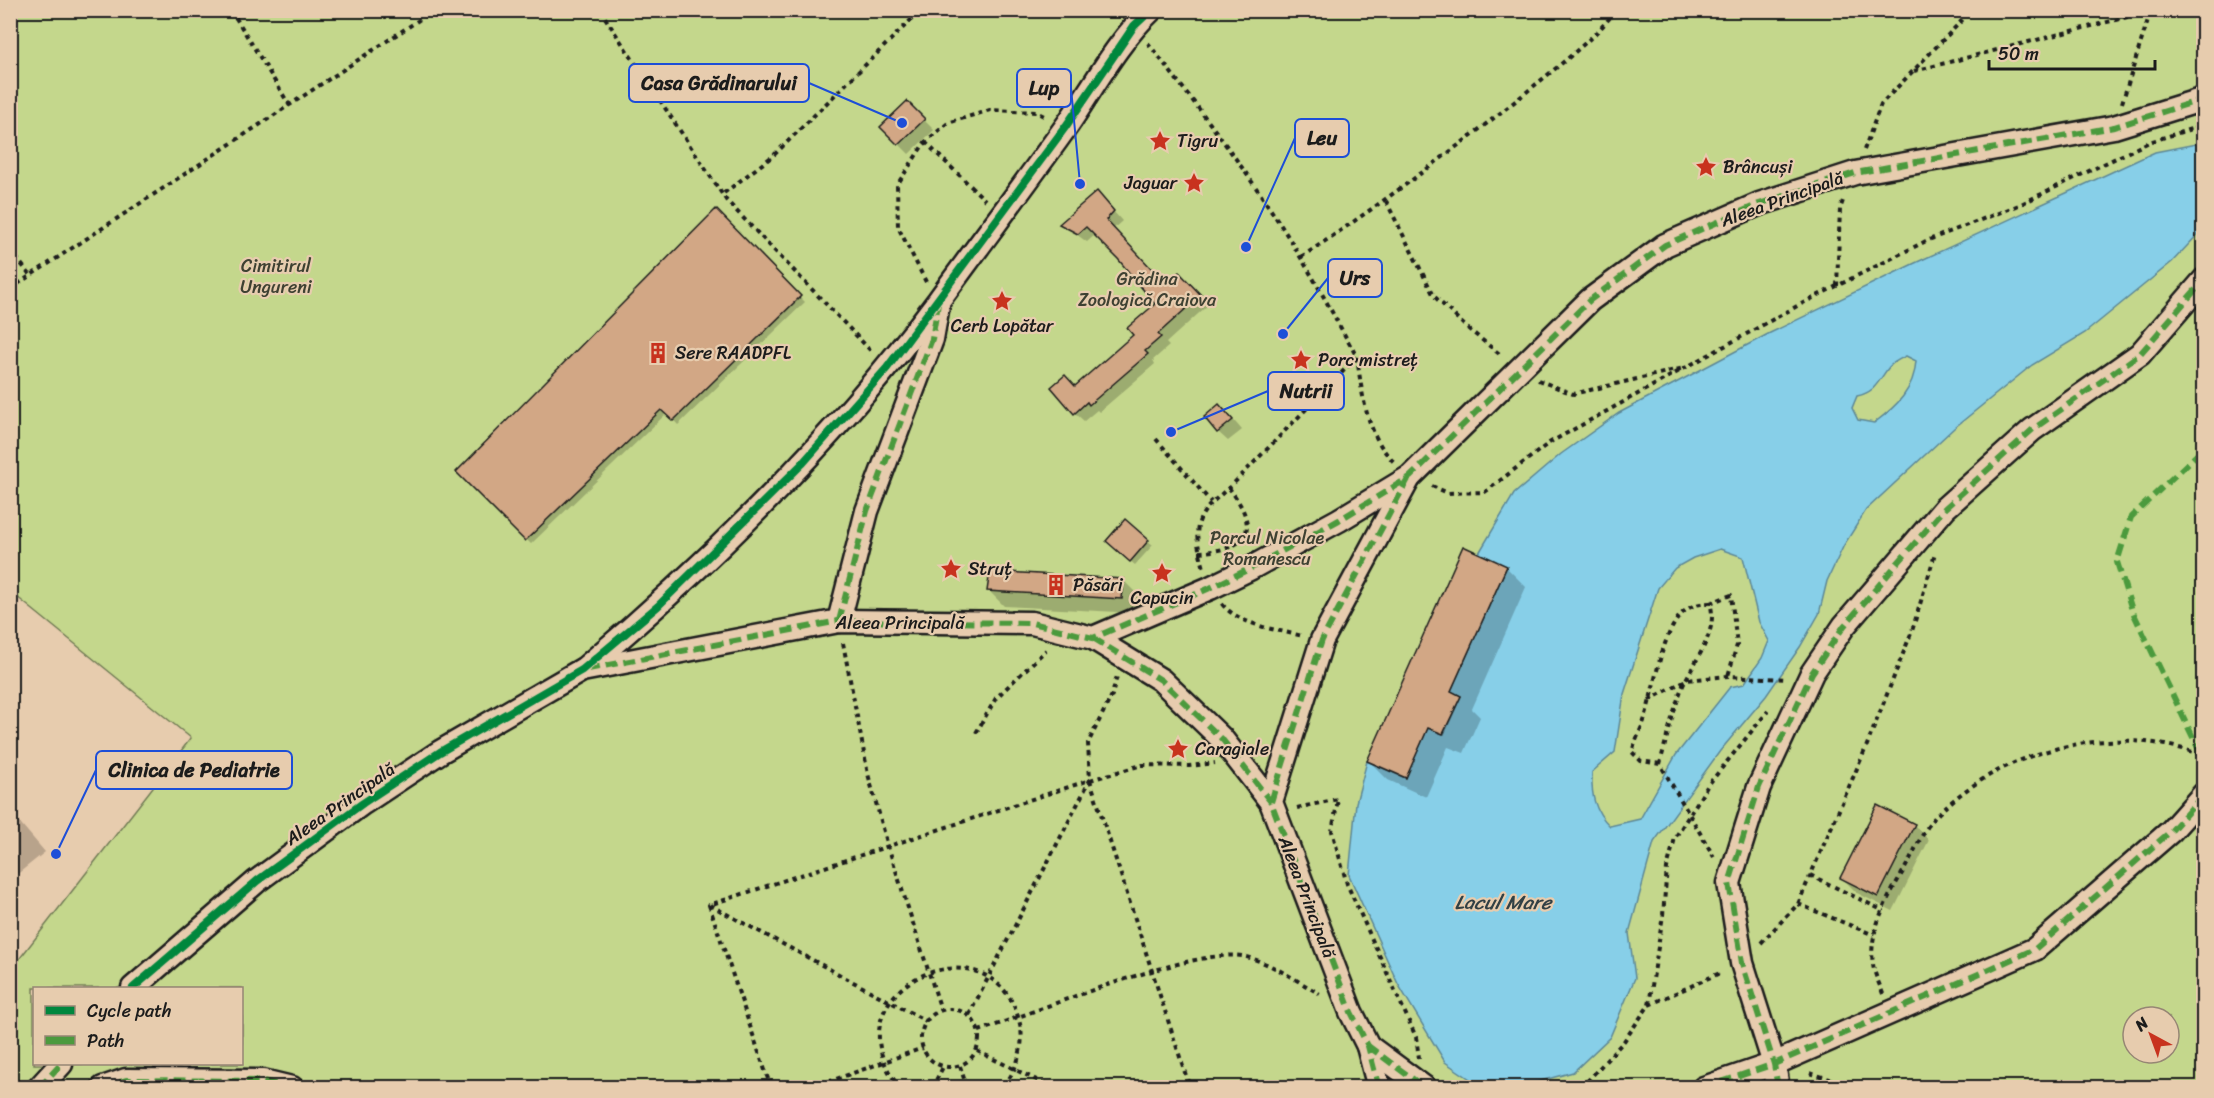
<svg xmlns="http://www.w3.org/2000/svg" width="2214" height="1098" viewBox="0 0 2214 1098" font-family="Sriracha,sans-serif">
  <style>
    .green { fill: #c4d78c; stroke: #707a54; stroke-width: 1.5; fill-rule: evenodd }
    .water { fill: #87cfe8; stroke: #5c8796; stroke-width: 1.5; fill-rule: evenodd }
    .shadow { fill: #0003 }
    .building { fill: #d2a785; stroke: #1c1c1c; stroke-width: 1.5 }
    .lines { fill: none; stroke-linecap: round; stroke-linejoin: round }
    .street-casing { stroke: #1c1c1c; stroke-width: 27 }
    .path { stroke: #1c1c1c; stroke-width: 4; stroke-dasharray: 4.5 4.5; stroke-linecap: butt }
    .street { stroke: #e7ccae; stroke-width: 22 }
    .quiet { stroke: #4c9a3e; stroke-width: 6; stroke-dasharray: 12 6; stroke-linecap: butt }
    .cycleway-casing { stroke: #e7ccae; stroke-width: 11 }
    .cycleway { stroke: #00873e; stroke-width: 8 }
    .labels { text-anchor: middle; stroke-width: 4.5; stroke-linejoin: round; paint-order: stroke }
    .poi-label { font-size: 18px; fill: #1c1c1c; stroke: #e7ccae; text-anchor: start }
    .street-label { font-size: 18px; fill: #1c1c1c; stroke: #e7ccae }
    .park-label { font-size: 18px; fill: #3e4132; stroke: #e7ccae }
    .water-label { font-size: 20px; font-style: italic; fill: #314045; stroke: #e7ccae }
    .leader { fill: none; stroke: #1d4ed8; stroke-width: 2 }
    .callout-dot { fill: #1d4ed8; stroke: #e7ccae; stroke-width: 2 }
    .callout { fill: #e7ccae; stroke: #1d4ed8; stroke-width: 2 }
    .callout-label { font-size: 20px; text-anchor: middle; font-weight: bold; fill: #1c1c1c }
  </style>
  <rect width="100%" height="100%" fill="#e7ccae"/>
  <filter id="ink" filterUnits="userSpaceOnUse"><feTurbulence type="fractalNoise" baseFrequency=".0167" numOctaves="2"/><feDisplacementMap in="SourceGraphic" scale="12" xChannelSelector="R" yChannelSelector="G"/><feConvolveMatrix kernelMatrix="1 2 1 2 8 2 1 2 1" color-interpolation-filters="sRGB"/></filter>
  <g filter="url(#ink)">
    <path class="green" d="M11,11H2203V1087H11L10,971L191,738L11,592ZM34,988H242V1064H34ZM2133,1017H2169V1053H2133Z"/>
    <path class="water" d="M2196,144H2203V229L2172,262L2085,333L2032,365L1954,428L1866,510L1844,545L1827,581L1819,614L1800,647L1766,696L1720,751L1654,842L1629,933L1635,978L1610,1037L1573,1072L1519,1087H1482L1445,1062L1398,984L1349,875L1356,803L1367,761L1405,778L1428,728L1444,734L1461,696L1451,691L1507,566L1479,553L1514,494L1561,454L1619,413L1770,333L1913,264L2155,152ZM1906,356L1916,361C1914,390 1897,406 1874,423L1858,420L1852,408L1857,396C1876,392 1878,381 1889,367C1893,362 1900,359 1906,356ZM1720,549L1743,557L1759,622L1769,641L1762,658L1744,684L1730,687L1676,755L1640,819L1610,826C1594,811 1591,794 1592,772L1615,752L1624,694L1658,588L1675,568L1693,558Z"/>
    <g class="shadow">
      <path d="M907,103L934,130L909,154L882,127Z"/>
      <path d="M1105,202L1122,221L1113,229L1166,286L1188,282L1208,305L1166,343L1169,346L1153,360L1155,364L1099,412L1097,410L1084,421L1075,413V387L1135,335L1158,304L1119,258L1096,234L1087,242L1062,224Z"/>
      <path d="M716,211L805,302L678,425L667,413L531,544L458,472Z"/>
      <path d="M1229,415L1242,430L1228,441L1218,432Z"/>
      <path d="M1148,541L1153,545L1135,565L1113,546Z"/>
      <path d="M1506,567L1526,587L1472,709L1480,717L1464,753L1448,747L1426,797L1388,780L1368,760Z"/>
      <path d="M1123,580L1138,595L1136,613L1004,606L989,591Z"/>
      <path d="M10,811L45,852L15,876L10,871Z"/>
      <path d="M1914,825L1929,840L1893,911L1857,893L1842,878Z"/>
    </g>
    <g class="building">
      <path d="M907,101L925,119L898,145L880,127Z"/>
      <path d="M1097,191L1114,211L1106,220L1166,284L1179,272L1201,295L1158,334L1161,337L1145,351L1148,354L1089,405L1087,402L1074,414L1051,387L1065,375L1075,386L1133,335L1127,328L1155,304L1118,259L1086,227L1078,234L1059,224Z"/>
      <path d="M716,209L801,296L673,421L661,410L525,541L456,472Z"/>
      <path d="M1219,404L1233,420L1217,433L1204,417Z"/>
      <path d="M1125,519L1149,540L1130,562L1106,541Z"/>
      <path d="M1463,546L1507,566L1451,691L1461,696L1443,734L1428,728L1406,778L1367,761Z"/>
      <path d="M990,571L1124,579L1122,599L987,591Z"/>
      <path d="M1877,805L1915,824L1878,897L1840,878Z"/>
    </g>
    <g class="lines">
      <defs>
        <g id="street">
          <path d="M839,621L867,511L932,339L938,305"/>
          <path d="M1093,638L1161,680L1222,739L1271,802"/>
          <path d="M584,669C714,559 837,437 939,300C982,241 1026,183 1068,124C1094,86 1117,42 1151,10"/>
          <path d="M133,988L257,881L363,803L440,752L582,670L839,621L1032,623L1093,638L1210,588L1251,568L1339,520L1410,477L1590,300L1665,245L1759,204L1855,173L2114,127L2204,99"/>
          <path d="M1368,1046L1425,1088"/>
          <path d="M39,1088L61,1064"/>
          <path d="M103,1088L126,1080L263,1081L292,1088"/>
          <path d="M1379,1088L1368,1046L1351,1012L1271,802L1322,640L1409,478"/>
          <path d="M1704,1088L1774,1064L2035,949L2171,831L2204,794"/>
          <path d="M1778,1088L1774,1064L1742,963L1729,883L1759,787L1812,673L1844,626L1945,508L2032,430L2140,354L2204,280"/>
        </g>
      </defs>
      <use href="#street" class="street-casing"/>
      <g class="path">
        <path d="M231,10L290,106"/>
        <path d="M600,10L726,200L871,351"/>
        <path d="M1148,43C1202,112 1256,182 1301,258C1321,290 1338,324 1357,357L1233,484C1197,515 1190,521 1204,568"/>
        <path d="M1914,71L2151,11"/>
        <path d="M2122,103L2151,10"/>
        <path d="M925,142L985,200"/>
        <path d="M1864,150L1881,104L1972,10"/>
        <path d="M724,193L774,155L921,10"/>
        <path d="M1386,201L1434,296L1466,327L1502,356"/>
        <path d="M10,250L31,276"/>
        <path d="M1301,257C1376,208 1447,155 1518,99C1548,74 1593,41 1616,10"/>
        <path d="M926,282L898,227L897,185L925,142L948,123L990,110L1036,112L1046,117"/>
        <path d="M1837,286L1840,209L1844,198"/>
        <path d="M10,289L434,10"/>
        <path d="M1357,357C1362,393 1366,435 1394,462"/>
        <path d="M1538,380L1573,394L1684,368"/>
        <path d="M1156,439L1211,502"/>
        <path d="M1432,486L1448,493L1485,492L1549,443L1799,305L1926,241L2019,205L2149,142L2204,125"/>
        <path d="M1199,552C1251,550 1260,528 1229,488"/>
        <path d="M1710,603L1731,595L1737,645L1728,676"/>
        <path d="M1222,604C1239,625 1277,630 1303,636"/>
        <path d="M843,643L868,774L888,846L941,1010"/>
        <path d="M1649,700L1686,680L1728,676L1786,679"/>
        <path d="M976,733L996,698L1046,650"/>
        <path d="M1660,764L1641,761L1632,752C1635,741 1640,732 1644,721C1654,691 1659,644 1678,618C1686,607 1698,603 1710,603C1720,634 1690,665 1680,693C1672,716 1666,740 1660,764L1714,857"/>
        <path d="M1090,780L1142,765L1189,766L1215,763"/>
        <path d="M1297,808L1338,799L1332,831L1347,884L1416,1037L1419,1058"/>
        <path d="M1810,875L1884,911"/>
        <path d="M1798,904L1874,935"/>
        <path d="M710,905L926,1021"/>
        <path d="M1761,943L1798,904L1865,750L1912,631L1935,554"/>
        <path d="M1883,994C1880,985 1874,974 1873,964C1868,931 1888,897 1904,870C1914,853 1923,829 1937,815C2004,748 2114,721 2204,756"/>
        <path d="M1649,1005L1722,972"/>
        <circle cx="950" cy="1038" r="29"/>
        <path d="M969,1015L1090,780L1088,743L1112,695L1117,676"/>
        <path d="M979,1031C1033,1013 1199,944 1247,957C1273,964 1297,981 1320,994"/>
        <path d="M977,1051L1053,1088"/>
        <path d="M960,1066L967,1088"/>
        <path d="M1810,1073L1859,1088"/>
        <path d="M771,1088L709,905L1090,780L1190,1088"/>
        <path d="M811,1088L923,1048"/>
        <path d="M900,1088C818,986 1000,910 1021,1029C1024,1048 1016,1074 1001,1088"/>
        <path d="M932,1088L943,1067"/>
        <path d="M1581,1088L1624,1041L1649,1005L1663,915L1667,868L1675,838L1708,785L1768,711"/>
      </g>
      <use href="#street" class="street"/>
      <g class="quiet">
        <path d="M839,621L867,511L932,339L938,304"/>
        <path d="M1093,638L1161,680L1222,739L1271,802"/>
        <path d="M588,669L839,621L1032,623L1093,638L1210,588L1251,568L1339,520L1410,477L1590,300L1665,245L1759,204L1855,173L2114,127L2204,99"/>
        <path d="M2201,754L2132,610L2117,562L2131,517L2204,448"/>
        <path d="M1368,1046L1425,1088"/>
        <path d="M39,1088L61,1064"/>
        <path d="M103,1088L126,1080L263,1081L292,1088"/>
        <path d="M1379,1088L1368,1046L1351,1012L1271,802L1322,640L1408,479"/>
        <path d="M1704,1088L1774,1064L2035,949L2171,831L2204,794"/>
        <path d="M1778,1088L1774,1064L1742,963L1729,883L1759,787L1812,673L1844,626L1945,508L2032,430L2140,354L2204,280"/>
      </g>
      <defs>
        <path id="cycleway" d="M133,988L257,881L363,803L440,752L582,670L658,606L802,464L887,368L1066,126L1134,26L1151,10"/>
      </defs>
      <use href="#cycleway" class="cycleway-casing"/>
      <use href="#cycleway" class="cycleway"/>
    </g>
  </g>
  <defs>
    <symbol id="sight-bare" viewBox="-9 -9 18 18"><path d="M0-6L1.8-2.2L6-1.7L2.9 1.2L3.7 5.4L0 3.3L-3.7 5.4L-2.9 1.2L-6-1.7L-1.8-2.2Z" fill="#c8321e" stroke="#e7ccae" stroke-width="2.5" paint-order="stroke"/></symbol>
    <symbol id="building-bare" viewBox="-9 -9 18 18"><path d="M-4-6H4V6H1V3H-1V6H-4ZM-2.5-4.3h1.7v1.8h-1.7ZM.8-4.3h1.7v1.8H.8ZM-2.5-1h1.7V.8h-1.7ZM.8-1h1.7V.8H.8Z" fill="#c8321e" stroke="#e7ccae" stroke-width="2.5" paint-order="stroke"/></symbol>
  </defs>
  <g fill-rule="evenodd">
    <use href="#sight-bare" x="1145" y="126" width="30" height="30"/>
    <use href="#sight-bare" x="1691" y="152" width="30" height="30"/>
    <use href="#sight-bare" x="1179" y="168" width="30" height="30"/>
    <use href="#sight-bare" x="987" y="286" width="30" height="30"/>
    <use href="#building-bare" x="643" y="338" width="30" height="30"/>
    <use href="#sight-bare" x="1286" y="345" width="30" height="30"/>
    <use href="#sight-bare" x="936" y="554" width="30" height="30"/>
    <use href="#sight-bare" x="1147" y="558" width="30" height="30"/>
    <use href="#building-bare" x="1041" y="570" width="30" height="30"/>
    <use href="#sight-bare" x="1163" y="734" width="30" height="30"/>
  </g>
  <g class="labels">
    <g class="poi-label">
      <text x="1177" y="147">Tigru</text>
      <text x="1723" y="173">Brâncuși</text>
      <text x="1177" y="189" text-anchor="end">Jaguar</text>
      <text x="1002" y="332" text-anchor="middle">Cerb Lopătar</text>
      <text x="675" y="359">Sere RAADPFL</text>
      <text x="1318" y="366">Porc mistreț</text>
      <text x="968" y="575">Struț</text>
      <text x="1073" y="591">Păsări</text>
      <text x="1162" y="604" text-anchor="middle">Capucin</text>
      <text x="1195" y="755">Caragiale</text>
    </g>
    <g class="street-label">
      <text transform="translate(1782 199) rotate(-20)" y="6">Aleea Principală</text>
      <text x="900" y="629">Aleea Principală</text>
      <text transform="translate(340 804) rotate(-35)" y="6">Aleea Principală</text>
      <text transform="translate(1307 897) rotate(69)" y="6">Aleea Principală</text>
    </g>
    <g class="park-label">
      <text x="276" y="272">Cimitirul<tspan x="276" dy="21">Ungureni</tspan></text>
      <text x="1147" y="285">Grădina<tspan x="1147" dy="21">Zoologică Craiova</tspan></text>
      <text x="1267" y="544">Parcul Nicolae<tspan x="1267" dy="21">Romanescu</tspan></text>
    </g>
    <g class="water-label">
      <text x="1503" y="909">Lacul Mare</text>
    </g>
  </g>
  <path class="leader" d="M902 123L809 83M1080 184L1071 88M1246 247L1295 138M1283 334L1328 278M1171 432L1268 391M56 854L96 770"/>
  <g class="callout-dot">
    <circle cx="902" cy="123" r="6"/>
    <circle cx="1080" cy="184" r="6"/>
    <circle cx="1246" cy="247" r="6"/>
    <circle cx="1283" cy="334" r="6"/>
    <circle cx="1171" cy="432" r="6"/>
    <circle cx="56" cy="854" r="6"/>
  </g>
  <g class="callout">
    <rect x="629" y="64" width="180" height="38" rx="6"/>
    <rect x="1017" y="69" width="54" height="38" rx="6"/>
    <rect x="1295" y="119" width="54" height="38" rx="6"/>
    <rect x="1328" y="259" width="54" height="38" rx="6"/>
    <rect x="1268" y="372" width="76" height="38" rx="6"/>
    <rect x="96" y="751" width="196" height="38" rx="6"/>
  </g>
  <g class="callout-label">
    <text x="719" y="90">Casa Grădinarului</text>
    <text x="1044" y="95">Lup</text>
    <text x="1322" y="145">Leu</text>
    <text x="1355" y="285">Urs</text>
    <text x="1306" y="398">Nutrii</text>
    <text x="194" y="777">Clinica de Pediatrie</text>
  </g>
  <rect width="2214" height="1098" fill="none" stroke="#e7ccae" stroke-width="36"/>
  <rect x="18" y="18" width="2178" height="1062" fill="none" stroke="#1c1c1c" stroke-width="2" filter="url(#ink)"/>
  <rect x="33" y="987" width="210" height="78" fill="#e7ccae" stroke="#968674" stroke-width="1.5"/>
  <rect x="45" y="1006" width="30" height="9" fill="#00873e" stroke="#968674" stroke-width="1.5"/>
  <text x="87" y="1017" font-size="18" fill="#1c1c1c">Cycle path</text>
  <rect x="45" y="1036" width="30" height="9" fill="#4c9a3e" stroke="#968674" stroke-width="1.5"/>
  <text x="87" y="1047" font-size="18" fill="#1c1c1c">Path</text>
  <g transform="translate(2151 1035) rotate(319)"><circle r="28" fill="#e7ccae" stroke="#968674" stroke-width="1.5"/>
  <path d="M0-4.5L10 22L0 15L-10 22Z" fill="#c8321e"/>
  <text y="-9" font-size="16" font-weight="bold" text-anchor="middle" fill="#1c1c1c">N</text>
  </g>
  <path d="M1989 60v9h166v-9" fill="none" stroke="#1c1c1c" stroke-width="3"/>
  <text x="1998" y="60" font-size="18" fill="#1c1c1c" stroke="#e7ccae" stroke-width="4.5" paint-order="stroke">50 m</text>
</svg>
